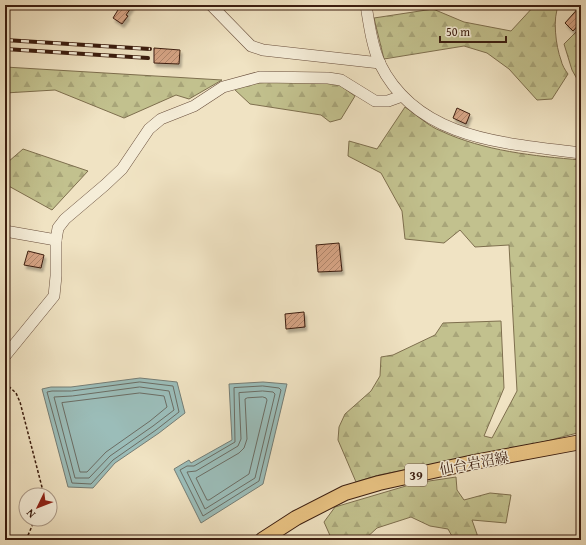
<svg xmlns="http://www.w3.org/2000/svg" width="586" height="545" viewBox="0 0 586 545" font-family="'Gentium Book Plus','Noto Serif JP',serif">
  <style>
    .forest { fill: url(#forest-firs); stroke: #7e6f4e }
    .water { fill: #9bbdb9; stroke: #757d75 }
    .lines { fill: none; stroke-linecap: round; stroke-linejoin: round }
    .shore { stroke: #6b6d64; stroke-width: 1 }
    .building { fill: url(#building-hatch); stroke: #3b1d0f; filter: url(#shadow) }
    .minor-casing { stroke: #684e3c; stroke-width: 12 }
    .major-casing { stroke: #3b1d0f; stroke-width: 16 }
    .path { stroke: #3b1d0f; stroke-width: 1.5; stroke-dasharray: 3 2; stroke-linecap: butt }
    .minor { stroke: #f5edd8; stroke-width: 11 }
    .major { stroke: #e8c282; stroke-width: 14 }
    .rail-casing { stroke: #3b1d0f; stroke-width: 4 }
    .rail { stroke: #f5edd8; stroke-width: 2.5; stroke-dasharray: 8; stroke-linecap: butt }
    .labels { text-anchor: middle; stroke-width: 3; stroke-linejoin: round; paint-order: stroke }
    .shield { fill: #f5edd8; stroke: #735b4b; stroke-width: 1 }
    .shield-label { font-size: 13px; font-weight: bold; fill: #3b1d0f }
    .street-label { font-size: 14px; fill: #3b1d0f; stroke: #f5edd8 }
  </style>
  <defs>
    <pattern id="forest-firs" width="22" height="20" patternUnits="userSpaceOnUse"><rect width="22" height="20" fill="#c2c18e"/><path d="M5 1l3.5 6h-7zM16 11l3.5 6h-7z" fill="#a8a579"/></pattern>
    <pattern id="building-hatch" width="6" height="6" patternUnits="userSpaceOnUse"><rect width="6" height="6" fill="#d6a485"/><path d="M-1 1l2-2M0 6l6-6M5 7l2-2" fill="none" stroke="#af856b"/></pattern>
    <filter id="shadow"><feDropShadow dx="2" dy="3.5" stdDeviation="1" flood-color="#0004"/></filter>
  </defs>
  <rect width="100%" height="100%" fill="#f0e3c3"/>
  <filter id="stains"><feTurbulence type="fractalNoise" baseFrequency=".005" numOctaves="4"/><feColorMatrix values="0 0 0 0 .2 0 0 0 0 .09 0 0 0 0 .02 0 0 0 .5 -.17"/></filter>
  <radialGradient id="worn" r=".72"><stop offset=".6" stop-color="#630" stop-opacity="0"/><stop offset="1" stop-color="#630" stop-opacity=".3"/></radialGradient>
  <g class="forest">
    <path d="M535,5H559C552,17 556,47 561,60C562,65 565,70 568,74L552,99L537,100L509,69L487,53L464,46L384,59L374,18L433,9L464,22L511,31Z"/>
    <path d="M581,27V86L572,70L564,44Z"/>
    <path d="M5,67L222,80L189,99L176,95L124,118L55,90L5,93Z"/>
    <path d="M286,81L321,82L338,84L355,96L341,119L330,122L321,115L250,104L234,89L257,83Z"/>
    <path d="M405,107C417,115 428,126 441,131C484,151 534,156 581,160V432L543,442L379,475L356,482L338,440L339,427L345,414L371,391L380,376L381,357L393,355L435,335L443,323L501,321L504,388L484,436L492,438L517,391L509,245L475,247L460,230L444,243L405,239L402,211L381,173L348,156L349,141L377,149Z"/>
    <path d="M23,149L88,171L52,210L5,184V161L8,162Z"/>
    <path d="M456,477L457,490L464,500L490,493L511,495L506,523L472,520L478,537L475,540H463L453,538L448,529L430,526L411,517L377,528L364,540H332L324,522L335,507L416,483Z"/>
  </g>
  <g class="water">
    <path d="M140,378L177,382L185,413L159,433L115,463L93,488L68,487L42,389L51,387H71Z"/>
    <path d="M263,382L287,384L263,484L201,523L174,469L189,460L191,463L232,440L229,384Z"/>
  </g>
  <g class="lines">
    <g class="shore">
      <path d="M140,382L173,386L179,412L156,430L113,460L91,484L72,483L47,392L52,391H71Z"/>
      <path d="M263,386L279,388L281,390L259,481L203,516L180,470L187,466H194L235,442L234,388Z"/>
      <path d="M140,387L169,391L174,410L153,426L110,456L89,478H75L54,397L72,396Z"/>
      <path d="M263,391L273,392L275,394L255,478L205,509L187,472L196,471L238,446L241,439L239,393Z"/>
      <path d="M140,393L164,396L167,407L150,421L106,452L87,472H80L62,403Z"/>
      <path d="M263,397L266,398L267,400L249,474L209,500H207L196,478L239,453L244,448L247,439L245,399L247,398Z"/>
    </g>
  </g>
  <g class="building">
    <path d="M121,5H133L126,15L128,16L122,24L113,18Z"/>
    <path d="M581,5V22L573,31L565,23Z"/>
    <path d="M154,48L180,50L179,64L154,63Z"/>
    <path d="M457,108L470,114L466,124L453,118Z"/>
    <path d="M339,243L342,271L318,272L316,245Z"/>
    <path d="M28,251L44,255L41,268L24,265Z"/>
    <path d="M304,312L305,327L286,329L285,314Z"/>
  </g>
  <g class="lines">
    <defs>
      <g id="minor">
        <path d="M211,5L251,46L263,50L380,63"/>
        <path d="M366,5C369,24 372,46 380,64C418,141 507,143 581,153"/>
        <path d="M5,231L56,240"/>
        <path d="M5,356L54,296L56,276V240L58,228L65,219L105,185L122,169L149,129L161,119L194,106L223,87L260,77L328,78L341,80L375,101H388L402,96"/>
      </g>
      <path id="major" d="M262,540L296,518L345,493L379,483L474,462L581,442"/>
    </defs>
    <use href="#minor" class="minor-casing"/>
    <use href="#major" class="major-casing"/>
    <g class="path">
      <path d="M5,383L16,393L20,402L44,495"/>
      <path d="M26,540L35,519"/>
    </g>
    <use href="#minor" class="minor"/>
    <use href="#major" class="major"/>
    <defs>
      <g id="rail">
        <path d="M5,40L150,49"/>
        <path d="M5,49L148,58"/>
      </g>
    </defs>
    <use href="#rail" class="rail-casing"/>
    <use href="#rail" class="rail"/>
  </g>
  <g class="labels">
    <rect class="shield" x="405" y="464" width="22" height="22" rx="3"/>
    <g class="shield-label">
      <text x="416" y="480">39</text>
    </g>
    <g class="street-label">
      <text transform="translate(474 463) rotate(-11)" y="5">仙台岩沼線</text>
    </g>
  </g>
  <rect width="586" height="545" fill="none" stroke="#f0e3c3" stroke-width="20"/>
  <rect x="6" y="6" width="574" height="533" fill="none" stroke="#3b1d0f" stroke-width="2"/>
  <rect x="10" y="10" width="566" height="525" fill="none" stroke="#3b1d0f"/>
  <g transform="translate(38 507) rotate(227)"><circle r="19" fill="#f5edd8" stroke="#ab9a88"/>
  <path d="M0-3L7 15L0 10L-7 15Z" fill="#8f2418"/>
  <text y="-6" font-size="11" font-weight="bold" text-anchor="middle" fill="#3b1d0f">N</text>
  </g>
  <path d="M440 36v6h66v-6" fill="none" stroke="#3b1d0f" stroke-width="2"/>
  <text x="446" y="36" font-size="12" fill="#3b1d0f" stroke="#f5edd8" stroke-width="3" paint-order="stroke">50 m</text>
  <rect width="100%" height="100%" filter="url(#stains)"/>
  <rect width="100%" height="100%" fill="url(#worn)"/>
</svg>
